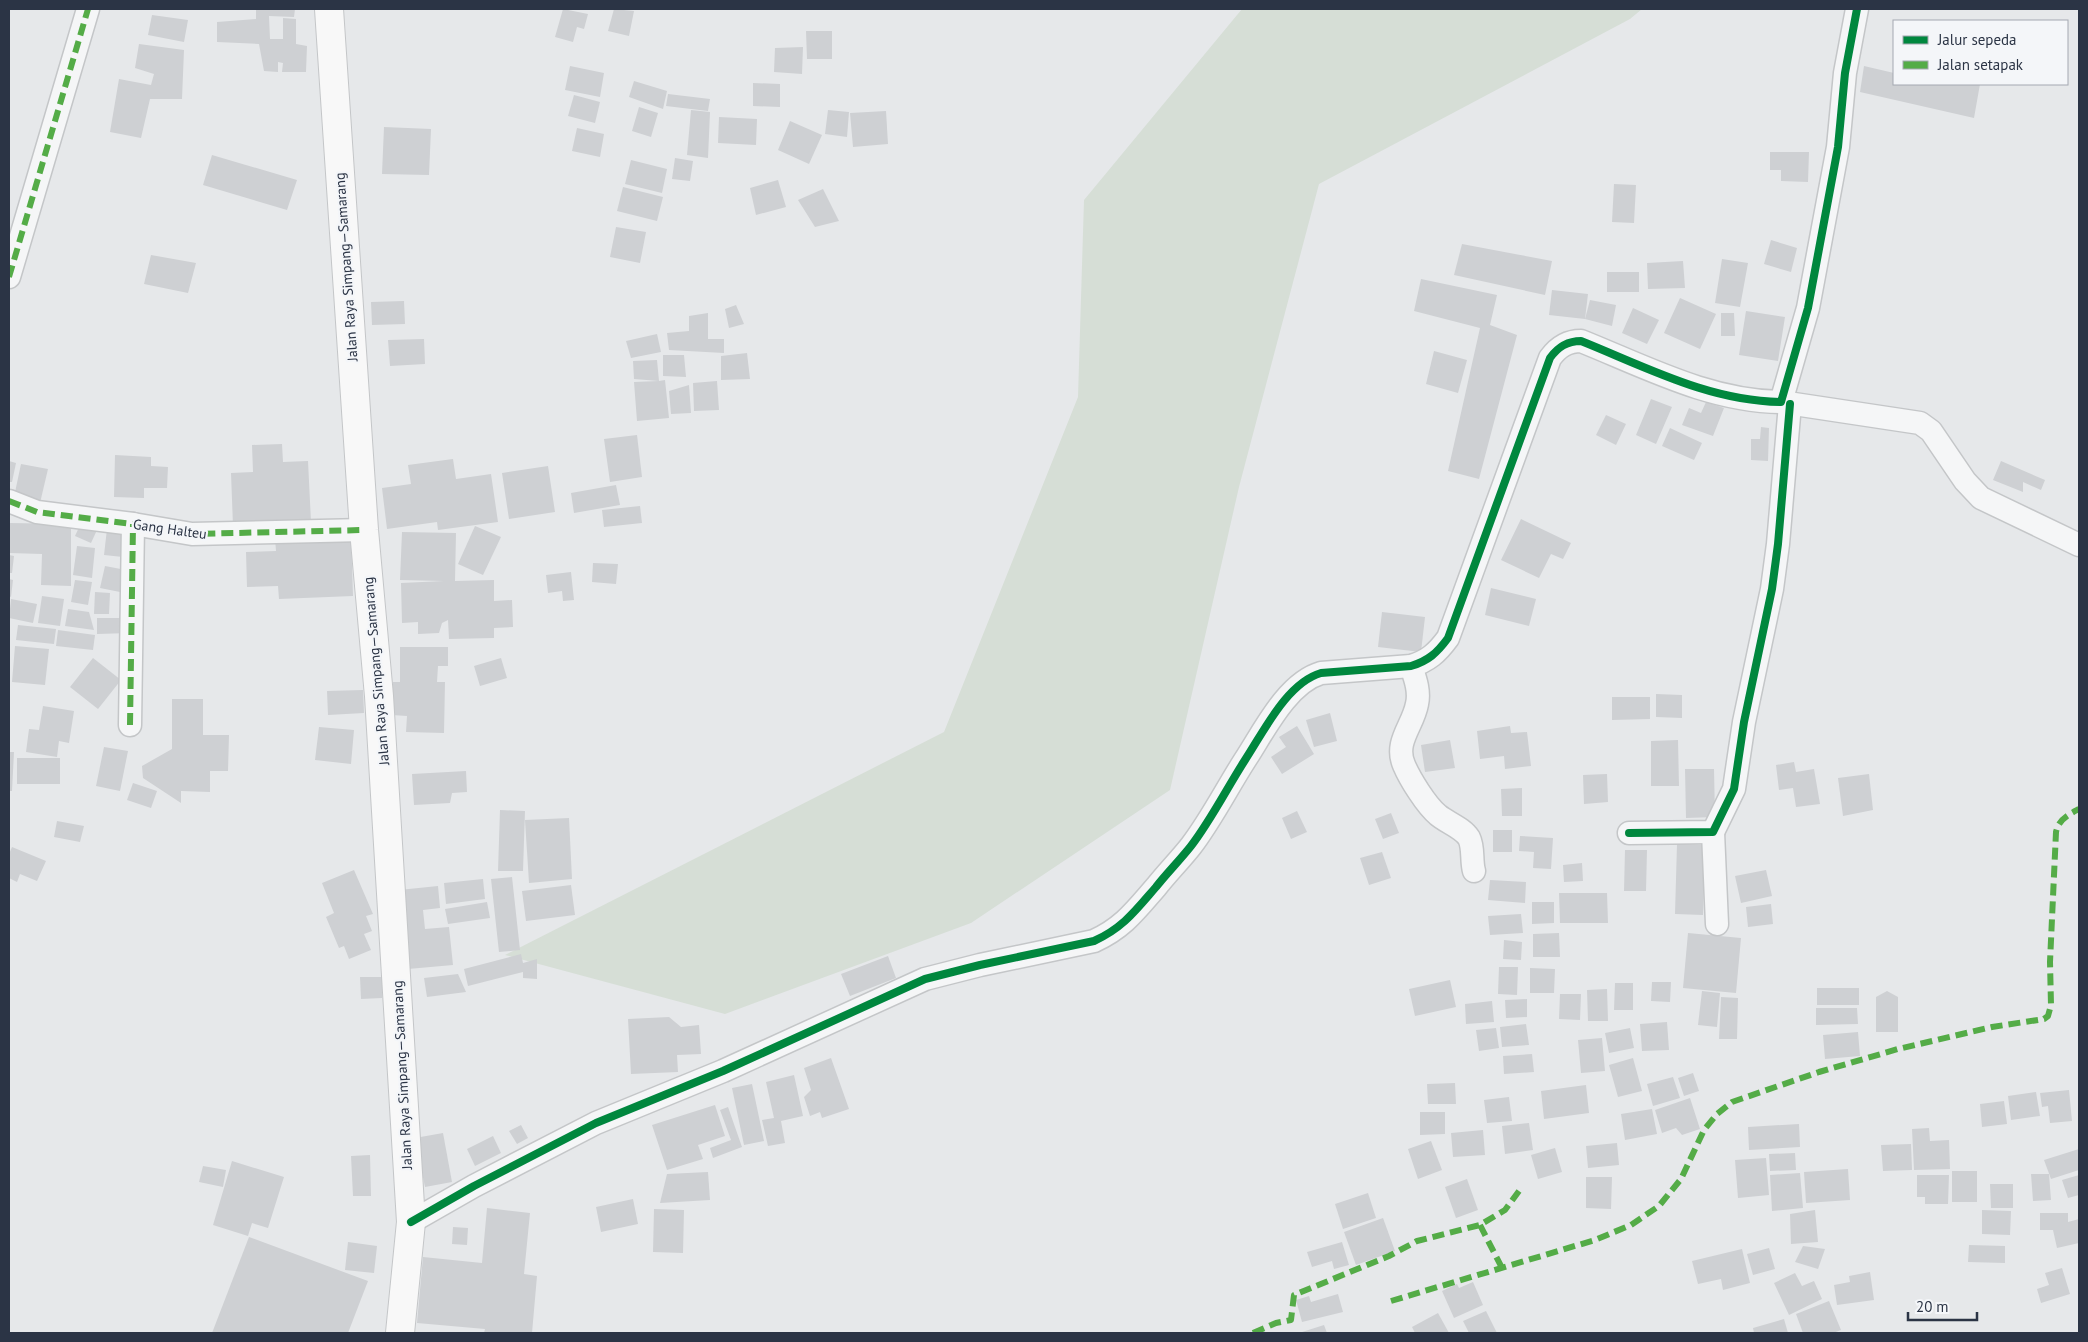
<svg xmlns="http://www.w3.org/2000/svg" width="2088" height="1342" viewBox="0 0 2088 1342" font-family="'PT Sans',sans-serif">
  <style>
    .green { fill: #d6ded6 }
    .building { fill: #ced0d3 }
    .lines { fill: none; stroke-linecap: round; stroke-linejoin: round }
    .minor-casing { stroke: #c4c6c8; stroke-width: 25 }
    .secondary-casing { stroke: #c4c6c8; stroke-width: 30 }
    .minor { stroke: #f5f6f7; stroke-width: 22 }
    .secondary { stroke: #f8f8f8; stroke-width: 28 }
    .quiet { stroke: #54ac47; stroke-width: 6; stroke-dasharray: 12 6; stroke-linecap: butt }
    .cycleway-casing { stroke: #f4f6f9; stroke-width: 11 }
    .cycleway { stroke: #00873e; stroke-width: 8 }
    .labels { text-anchor: middle; stroke-width: 4.5; stroke-linejoin: round; paint-order: stroke }
    .street-label { font-size: 14px; fill: #2b3445; stroke: #f4f6f9 }
  </style>
  <rect width="100%" height="100%" fill="#e6e8ea"/>
  <path class="green" d="M1242,9H1642L1630,19L1319,184L1239,487L1170,790L971,923L725,1014L505,955L944,732L1078,397L1084,200Z"/>
  <g class="building">
    <path d="M256,9H295L294,17L269,16L270,39H283V18L296,19V44L307,46L306,72H282L283,63L278,62V72L264,71L259,44L217,42V22L256,19Z"/>
    <path d="M563,9L588,14L584,29L577,27L573,42L555,37Z"/>
    <path d="M614,9L634,11L629,36L608,31Z"/>
    <path d="M152,15L188,20L184,42L148,35Z"/>
    <path d="M806,31H832V59H807Z"/>
    <path d="M139,44L184,50L182,99H150L141,138L110,132L119,79L151,85L154,74L135,68Z"/>
    <path d="M803,47L802,74L774,72L775,48Z"/>
    <path d="M570,66L604,73L600,97L565,90Z"/>
    <path d="M1864,66L1894,73V84H1980L1974,118L1860,92Z"/>
    <path d="M634,81L667,91L663,109L629,97Z"/>
    <path d="M753,83L780,84V107L753,106Z"/>
    <path d="M668,94L710,99L708,111L666,106Z"/>
    <path d="M574,95L600,102L595,123L568,116Z"/>
    <path d="M639,107L658,113L651,137L632,131Z"/>
    <path d="M691,110L710,112L708,158L687,155Z"/>
    <path d="M828,110L849,112L847,137L825,134Z"/>
    <path d="M886,111L888,144L853,147L850,113Z"/>
    <path d="M719,117L757,119L756,145L718,143Z"/>
    <path d="M790,121L822,135L809,164L778,150Z"/>
    <path d="M384,127L431,129L429,175L382,174Z"/>
    <path d="M577,128L604,134L600,157L572,151Z"/>
    <path d="M1770,152H1809L1808,182L1781,181V170H1770Z"/>
    <path d="M212,155L297,180L287,210L203,185Z"/>
    <path d="M675,158L693,161L690,181L672,179Z"/>
    <path d="M631,160L667,169L662,193L625,184Z"/>
    <path d="M778,180L786,207L756,215L750,188Z"/>
    <path d="M1614,184L1636,185L1634,223L1612,222Z"/>
    <path d="M623,187L663,197L657,221L617,211Z"/>
    <path d="M823,189L839,221L815,227L798,200Z"/>
    <path d="M616,227L646,232L640,263L610,257Z"/>
    <path d="M1771,240L1797,248L1791,272L1764,264Z"/>
    <path d="M1462,244L1552,261L1545,295L1454,275Z"/>
    <path d="M151,255L196,263L188,293L144,284Z"/>
    <path d="M1722,259L1748,263L1740,307L1715,303Z"/>
    <path d="M1683,261L1685,288L1648,289L1647,263Z"/>
    <rect x="1607" y="272" width="32" height="20"/>
    <path d="M1421,279L1497,295L1490,325L1517,335L1479,479L1448,471L1480,328L1414,311Z"/>
    <path d="M1552,290L1588,294L1585,319L1549,315Z"/>
    <path d="M1680,298L1716,314L1700,349L1664,333Z"/>
    <path d="M1590,300L1616,305L1612,326L1585,319Z"/>
    <path d="M404,301L405,324L372,325L371,302Z"/>
    <path d="M736,305L744,324L729,328L725,309Z"/>
    <path d="M1633,308L1659,320L1647,344L1622,333Z"/>
    <path d="M1746,311L1785,317L1778,361L1739,355Z"/>
    <path d="M708,313V339H724V353L669,350L667,333L689,331V316Z"/>
    <path d="M1721,313H1734L1735,336H1721Z"/>
    <path d="M657,334L661,352L631,358L626,341Z"/>
    <path d="M424,339L425,364L390,366L388,340Z"/>
    <path d="M1434,351L1467,360L1458,393L1426,384Z"/>
    <path d="M747,353L750,379L721,380V356Z"/>
    <path d="M663,355H684L686,377L663,376Z"/>
    <path d="M657,360L659,381L665,380L669,418L637,421L634,382L659,381L634,379L633,361Z"/>
    <path d="M717,381L719,410L694,411L693,383Z"/>
    <path d="M689,385L691,413L671,414L669,391Z"/>
    <path d="M1651,399L1672,407L1656,444L1636,435Z"/>
    <path d="M1706,402L1724,408L1713,436L1682,425L1689,408L1701,413Z"/>
    <path d="M1606,415L1626,424L1616,445L1596,435Z"/>
    <path d="M1761,427L1769,428L1768,461L1751,460V439H1760Z"/>
    <path d="M1670,428L1702,443L1694,460L1662,446Z"/>
    <path d="M637,435L642,477L610,482L604,439Z"/>
    <path d="M282,444L283,462L308,461L311,522L233,526L231,473L253,472L252,445Z"/>
    <path d="M115,455L151,457V466L168,467L167,488H144V498L114,497Z"/>
    <path d="M453,459L456,479L491,474L498,522L438,530L437,522L387,529L382,488L411,484L408,465Z"/>
    <path d="M9,461L16,463L12,482H9Z"/>
    <path d="M2001,461L2045,480L2041,490L2023,482V492L1993,480Z"/>
    <path d="M21,464L48,469L40,503L14,497Z"/>
    <path d="M548,466L555,512L509,519L502,473Z"/>
    <path d="M616,485L620,505L574,513L571,493Z"/>
    <path d="M640,506L642,523L604,527L602,510Z"/>
    <path d="M1521,519L1571,543L1563,559L1551,554L1539,578L1501,560Z"/>
    <path d="M9,523L71,524V586L41,585L42,554L9,553Z"/>
    <path d="M81,523L97,530L91,543L75,536Z"/>
    <path d="M475,526L501,537L483,575L458,564Z"/>
    <path d="M107,529L126,531L123,557L104,555Z"/>
    <path d="M402,532L456,533L455,581L494,580V601L512,600L513,627L494,628V638L449,639L448,620L442,623L439,633L418,634V622L402,623L401,583L444,581L400,580Z"/>
    <path d="M351,535L353,596L279,599L278,586L247,587L246,552L276,551L275,538Z"/>
    <path d="M77,546L95,548L92,578L73,575Z"/>
    <path d="M9,555L14,556L12,573H9Z"/>
    <path d="M593,563L618,564L616,584L592,582Z"/>
    <path d="M105,566L126,570L120,592L100,588Z"/>
    <path d="M571,572L574,600L563,601L562,591L548,593L546,575Z"/>
    <path d="M9,579L13,580L11,597L9,596Z"/>
    <path d="M75,580L92,582L88,605L71,602Z"/>
    <path d="M1491,588L1536,599L1529,626L1485,615Z"/>
    <path d="M95,592L110,593L109,614H94Z"/>
    <path d="M42,596L64,599L60,626L38,623Z"/>
    <path d="M11,599L37,604L33,623L9,618Z"/>
    <path d="M68,609L89,612L94,630L65,626Z"/>
    <path d="M1382,612L1425,617L1421,652L1378,647Z"/>
    <path d="M97,618H130V633L97,634Z"/>
    <path d="M18,625L56,629L54,644L16,640Z"/>
    <path d="M58,630L95,635L93,650L56,646Z"/>
    <path d="M15,646L49,649L45,685L12,682Z"/>
    <path d="M400,647H448V666H438L437,682H445L444,733L406,732L407,716L392,715L393,682H400Z"/>
    <path d="M93,658L121,680L98,709L70,687Z"/>
    <path d="M501,658L507,678L480,686L474,666Z"/>
    <path d="M363,690L364,713L328,715L327,691Z"/>
    <path d="M1656,694L1682,695V718L1656,717Z"/>
    <path d="M1612,697H1650V719L1612,720Z"/>
    <path d="M172,699H203V735H229L228,771H210V792L181,791V803L143,778L142,766L172,749Z"/>
    <path d="M43,706L74,711L69,743L59,741L57,757L26,752L29,729L39,730Z"/>
    <path d="M1330,713L1337,741L1314,747L1306,720Z"/>
    <path d="M1297,726L1314,754L1282,774L1271,757L1286,747L1279,737Z"/>
    <path d="M1510,726L1511,733L1527,732L1531,766L1505,769L1504,756L1480,759L1477,731Z"/>
    <path d="M319,727L354,730L351,764L315,760Z"/>
    <path d="M1450,740L1455,768L1425,772L1421,745Z"/>
    <path d="M1678,740L1679,786H1651V741Z"/>
    <path d="M104,747L128,751L120,791L96,786Z"/>
    <path d="M9,752H14L12,791H9Z"/>
    <rect x="17" y="758" width="43" height="26"/>
    <path d="M1794,762L1796,772L1814,769L1820,804L1796,807L1793,788L1779,790L1776,765Z"/>
    <path d="M1685,769H1714L1715,817L1686,818Z"/>
    <path d="M466,771L467,792L452,793L450,803L414,805L412,774Z"/>
    <path d="M1607,774L1608,802L1584,804L1583,775Z"/>
    <path d="M1869,774L1873,810L1843,816L1838,778Z"/>
    <path d="M133,783L157,791L151,808L127,800Z"/>
    <path d="M1522,788V816H1502L1501,789Z"/>
    <path d="M500,810L525,811L523,871H498Z"/>
    <path d="M1297,811L1307,832L1291,839L1282,818Z"/>
    <path d="M1391,813L1399,833L1383,839L1375,819Z"/>
    <path d="M569,818L572,879L529,883L525,820Z"/>
    <path d="M57,821L84,826L80,842L54,837Z"/>
    <rect x="1493" y="830" width="19" height="22"/>
    <path d="M1520,836L1553,838L1551,869L1533,868L1534,852L1519,851Z"/>
    <path d="M1677,844L1705,845L1703,915L1675,914Z"/>
    <path d="M12,847L46,861L37,881L20,874L17,882L9,878V854Z"/>
    <path d="M1625,850H1647L1646,891H1624Z"/>
    <path d="M1382,852L1391,878L1369,885L1360,858Z"/>
    <path d="M1582,863L1583,881L1564,882L1563,865Z"/>
    <path d="M354,870L373,914L366,916L372,931L364,934L371,950L349,959L344,946L339,948L326,917L334,913L322,883Z"/>
    <path d="M1766,870L1772,896L1741,903L1735,876Z"/>
    <path d="M512,877L520,950L499,952L491,879Z"/>
    <path d="M483,879L485,899L446,904L444,883Z"/>
    <path d="M1490,880L1526,882L1525,903L1488,900Z"/>
    <path d="M571,885L575,915L526,921L522,891Z"/>
    <path d="M438,886L440,908L423,910L425,929L449,927L453,965L408,969L399,890Z"/>
    <path d="M1559,893H1607L1608,923H1560Z"/>
    <path d="M487,902L490,918L448,924L445,909Z"/>
    <path d="M1532,902H1554V923L1532,924Z"/>
    <path d="M1771,904L1773,924L1748,927L1746,907Z"/>
    <path d="M1521,914L1523,933L1490,935L1488,916Z"/>
    <path d="M1559,933L1560,957H1533V934Z"/>
    <path d="M1688,933L1741,938L1736,993L1683,988Z"/>
    <path d="M1504,940L1522,942L1521,960L1503,959Z"/>
    <path d="M521,954L523,963L537,959V979L523,978V972L468,986L464,969Z"/>
    <path d="M888,956L896,978L850,996L841,974Z"/>
    <path d="M1499,967H1518L1517,995L1498,994Z"/>
    <path d="M1530,968L1555,969L1554,993H1530Z"/>
    <path d="M458,974L466,992L427,997L424,978Z"/>
    <path d="M360,977H382V998L361,999Z"/>
    <path d="M1450,980L1456,1007L1415,1016L1409,989Z"/>
    <path d="M1652,982H1671L1670,1002L1651,1001Z"/>
    <path d="M1615,983H1633V1010H1614Z"/>
    <rect x="1817" y="988" width="42" height="17"/>
    <path d="M1607,989L1608,1021H1588L1587,990Z"/>
    <path d="M1702,991L1720,993L1717,1027L1698,1025Z"/>
    <path d="M1887,991L1898,997V1032H1876V997Z"/>
    <path d="M1560,994H1581L1580,1020L1559,1019Z"/>
    <path d="M1721,997L1738,998L1737,1039H1719Z"/>
    <path d="M1527,999V1017L1506,1018L1505,1000Z"/>
    <path d="M1492,1001L1494,1022L1466,1024L1465,1004Z"/>
    <path d="M1816,1008H1857L1858,1024L1816,1025Z"/>
    <path d="M669,1017L681,1027L699,1025L701,1054L677,1055L678,1072L631,1074L628,1019Z"/>
    <path d="M1667,1022L1669,1050L1642,1051L1640,1024Z"/>
    <path d="M1526,1024L1529,1045L1502,1047L1500,1027Z"/>
    <path d="M1496,1028L1499,1048L1479,1051L1476,1030Z"/>
    <path d="M1630,1028L1634,1048L1609,1053L1605,1033Z"/>
    <path d="M1858,1032L1860,1056L1825,1059L1823,1035Z"/>
    <path d="M1602,1038L1605,1071L1581,1073L1578,1040Z"/>
    <path d="M1532,1054L1534,1072L1504,1074L1503,1056Z"/>
    <path d="M831,1058L849,1109L822,1118L820,1112L810,1116L804,1097L811,1090L804,1068Z"/>
    <path d="M1633,1058L1642,1091L1618,1097L1609,1065Z"/>
    <path d="M1693,1073L1699,1091L1684,1096L1678,1078Z"/>
    <path d="M794,1075L803,1116L781,1121L785,1143L768,1146L762,1120L774,1118L766,1082Z"/>
    <path d="M1673,1077L1680,1098L1653,1106L1647,1084Z"/>
    <path d="M1455,1083L1456,1104H1428L1427,1084Z"/>
    <path d="M752,1084L764,1141L744,1145L732,1088Z"/>
    <path d="M1586,1085L1589,1113L1544,1119L1541,1091Z"/>
    <path d="M2069,1090L2072,1121L2050,1123L2048,1106L2042,1107L2040,1093Z"/>
    <path d="M2036,1092L2040,1116L2011,1120L2008,1096Z"/>
    <path d="M1509,1097L1512,1121L1487,1123L1484,1100Z"/>
    <path d="M1690,1098L1700,1129L1682,1135L1676,1128L1662,1133L1655,1110Z"/>
    <path d="M2004,1101L2007,1124L1982,1127L1980,1104Z"/>
    <path d="M715,1105L725,1136L698,1145L703,1159L667,1170L652,1125Z"/>
    <path d="M728,1107L742,1147L713,1158L710,1148L731,1140L720,1110Z"/>
    <path d="M1652,1109L1657,1134L1625,1140L1621,1114Z"/>
    <path d="M1420,1112H1445V1134L1420,1135Z"/>
    <path d="M1529,1123L1533,1150L1505,1154L1502,1126Z"/>
    <path d="M1799,1124L1800,1147L1749,1150L1748,1127Z"/>
    <path d="M521,1125L528,1138L517,1144L509,1131Z"/>
    <path d="M1929,1128L1930,1141L1949,1140L1950,1169L1914,1170L1912,1129Z"/>
    <path d="M1483,1130L1485,1155L1453,1157L1451,1133Z"/>
    <path d="M443,1133L452,1182L425,1187L415,1138Z"/>
    <path d="M493,1136L501,1153L475,1166L467,1149Z"/>
    <path d="M1431,1141L1442,1170L1418,1179L1408,1149Z"/>
    <path d="M1617,1143L1619,1165L1588,1168L1586,1146Z"/>
    <path d="M1911,1144L1912,1170L1883,1171L1881,1145Z"/>
    <path d="M1555,1148L1562,1172L1538,1179L1531,1155Z"/>
    <path d="M2079,1149V1170L2051,1179L2044,1160Z"/>
    <path d="M1795,1153L1796,1170L1770,1171L1769,1154Z"/>
    <path d="M370,1155L371,1196H353L351,1156Z"/>
    <path d="M1766,1158L1769,1195L1738,1198L1735,1160Z"/>
    <path d="M232,1161L284,1177L268,1228L252,1223L248,1236L213,1225Z"/>
    <path d="M203,1166L226,1170L223,1187L199,1182Z"/>
    <path d="M1848,1169L1850,1200L1806,1203L1804,1172Z"/>
    <rect x="1952" y="1171" width="25" height="31"/>
    <path d="M708,1172L710,1200L660,1203L667,1174Z"/>
    <path d="M1800,1173L1803,1208L1772,1211L1770,1175Z"/>
    <path d="M2031,1174H2049L2051,1200L2033,1201Z"/>
    <path d="M1917,1175H1949L1948,1204H1925V1197H1917Z"/>
    <path d="M2079,1175V1195L2068,1198L2062,1180Z"/>
    <path d="M1586,1177H1612L1611,1209L1586,1208Z"/>
    <path d="M1467,1179L1478,1210L1456,1218L1445,1187Z"/>
    <path d="M1990,1184H2013V1208H1991Z"/>
    <path d="M1368,1193L1376,1218L1343,1229L1335,1204Z"/>
    <path d="M633,1199L638,1224L601,1232L596,1207Z"/>
    <path d="M487,1208L530,1213L524,1274L537,1276L532,1333H484L485,1329L417,1323L423,1257L482,1263Z"/>
    <path d="M654,1209L684,1210L683,1253L653,1252Z"/>
    <path d="M1815,1210L1818,1242L1791,1244L1790,1214Z"/>
    <path d="M1982,1210L2011,1211L2010,1235L1982,1234Z"/>
    <path d="M2040,1213H2068V1222L2079,1219V1243L2057,1248L2053,1230H2040Z"/>
    <path d="M1383,1218L1395,1251L1356,1265L1344,1232Z"/>
    <path d="M453,1227L468,1228L467,1245L452,1244Z"/>
    <path d="M249,1237L368,1281L348,1333H212Z"/>
    <path d="M348,1242L377,1246L374,1273L345,1270Z"/>
    <path d="M1342,1242L1349,1265L1334,1269L1332,1261L1312,1267L1307,1252Z"/>
    <path d="M1969,1245L2005,1246V1263L1968,1262Z"/>
    <path d="M1803,1246L1825,1249L1818,1269L1795,1262Z"/>
    <path d="M1769,1248L1775,1269L1753,1275L1747,1254Z"/>
    <path d="M1742,1249L1750,1283L1723,1290L1721,1279L1698,1284L1692,1261Z"/>
    <path d="M2062,1268L2070,1294L2041,1303L2037,1289L2049,1285L2045,1273Z"/>
    <path d="M1870,1272L1874,1300L1837,1305L1834,1285L1850,1282L1849,1276Z"/>
    <path d="M1795,1273L1802,1286L1814,1281L1822,1299L1789,1315L1774,1283Z"/>
    <path d="M1473,1282L1483,1305L1454,1318L1442,1291L1457,1284L1459,1288Z"/>
    <path d="M1338,1294L1343,1312L1302,1322L1296,1300L1309,1296L1311,1302Z"/>
    <path d="M1829,1301L1841,1330L1833,1333H1803L1796,1314Z"/>
    <path d="M1486,1311L1497,1333H1469L1463,1321Z"/>
    <path d="M1438,1313L1449,1333H1415L1412,1327Z"/>
    <path d="M1784,1319L1788,1333H1754L1753,1328Z"/>
    <path d="M1324,1325L1327,1333H1299Z"/>
  </g>
  <g class="lines">
    <defs>
      <g id="minor">
        <path d="M9,277L88,9"/>
        <path d="M1781,402L1920,423L1931,431L1965,481L1981,498L2079,545"/>
        <path d="M9,501L37,512L133,524L192,534L364,530"/>
        <path d="M1411,666C1415,678 1420,691 1417,704C1413,726 1394,742 1404,765C1410,779 1426,805 1438,815C1446,822 1463,828 1469,838C1474,848 1471,861 1474,871"/>
        <path d="M130,725L133,524"/>
        <path d="M1713,832L1717,924"/>
        <path d="M1629,833L1713,832L1734,789L1744,722L1772,589L1778,544L1790,404"/>
        <path d="M411,1222L474,1186L596,1123L723,1071L925,979L980,965L1094,941C1123,928 1136,910 1156,887C1167,873 1180,860 1191,846C1211,820 1227,788 1245,760C1264,731 1287,683 1321,673L1411,666C1428,661 1437,653 1448,638L1550,358C1558,347 1567,341 1581,341C1646,367 1709,401 1781,402L1808,308L1838,147L1845,73L1857,9"/>
      </g>
      <path id="secondary" d="M329,9L364,530L379,696L411,1222L400,1333"/>
    </defs>
    <use href="#minor" class="minor-casing"/>
    <use href="#secondary" class="secondary-casing"/>
    <use href="#minor" class="minor"/>
    <use href="#secondary" class="secondary"/>
    <g class="quiet">
      <path d="M9,277L88,9"/>
      <path d="M9,501L37,512L133,524L192,534L364,530"/>
      <path d="M130,725L133,524"/>
      <path d="M1480,1225L1502,1268"/>
      <path d="M1391,1301L1595,1240L1631,1225L1659,1206L1681,1179L1704,1130L1717,1114L1732,1102L1819,1072L1898,1049L1992,1027L2044,1019L2048,1016L2051,1005L2050,962L2056,832C2059,819 2068,815 2079,809"/>
      <path d="M1253,1333L1276,1323L1291,1320L1294,1295L1389,1256L1417,1241L1480,1225L1505,1210L1519,1191"/>
    </g>
    <defs>
      <g id="cycleway">
        <path d="M1629,833L1713,832L1734,789L1744,722L1772,589L1778,544L1790,404"/>
        <path d="M411,1222L474,1186L596,1123L723,1071L925,979L980,965L1094,941C1123,928 1136,910 1156,887C1167,873 1180,860 1191,846C1211,820 1227,788 1245,760C1264,731 1287,683 1321,673L1411,666C1428,661 1437,653 1448,638L1550,358C1558,347 1567,341 1581,341C1646,367 1709,401 1781,402L1808,308L1838,147L1845,73L1857,9"/>
      </g>
    </defs>
    <use href="#cycleway" class="cycleway-casing"/>
    <use href="#cycleway" class="cycleway"/>
  </g>
  <g class="labels">
    <g class="street-label">
      <text transform="translate(346 267) rotate(-94)" y="5">Jalan Raya Simpang—Samarang</text>
      <text transform="translate(170 529) rotate(8)" y="5">Gang Halteu</text>
      <text transform="translate(376 671) rotate(-95)" y="5">Jalan Raya Simpang—Samarang</text>
      <text transform="translate(402 1075) rotate(-93)" y="5">Jalan Raya Simpang—Samarang</text>
    </g>
  </g>
  <rect width="2088" height="1342" fill="none" stroke="#2b3445" stroke-width="20"/>
  <rect x="1893" y="20" width="175" height="65" fill="#f4f6f9" stroke="#a4a8b1"/>
  <rect x="1903" y="36" width="25" height="8" fill="#00873e" stroke="#a4a8b1"/>
  <text x="1938" y="45" font-size="15" fill="#2b3445">Jalur sepeda</text>
  <rect x="1903" y="61" width="25" height="8" fill="#54ac47" stroke="#a4a8b1"/>
  <text x="1938" y="70" font-size="15" fill="#2b3445">Jalan setapak</text>
  <path d="M1908 1312v8h69v-8" fill="none" stroke="#2b3445" stroke-width="2.5"/>
  <text x="1916" y="1312" font-size="15" fill="#2b3445" stroke="#f4f6f9" stroke-width="4" paint-order="stroke">20 m</text>
</svg>
